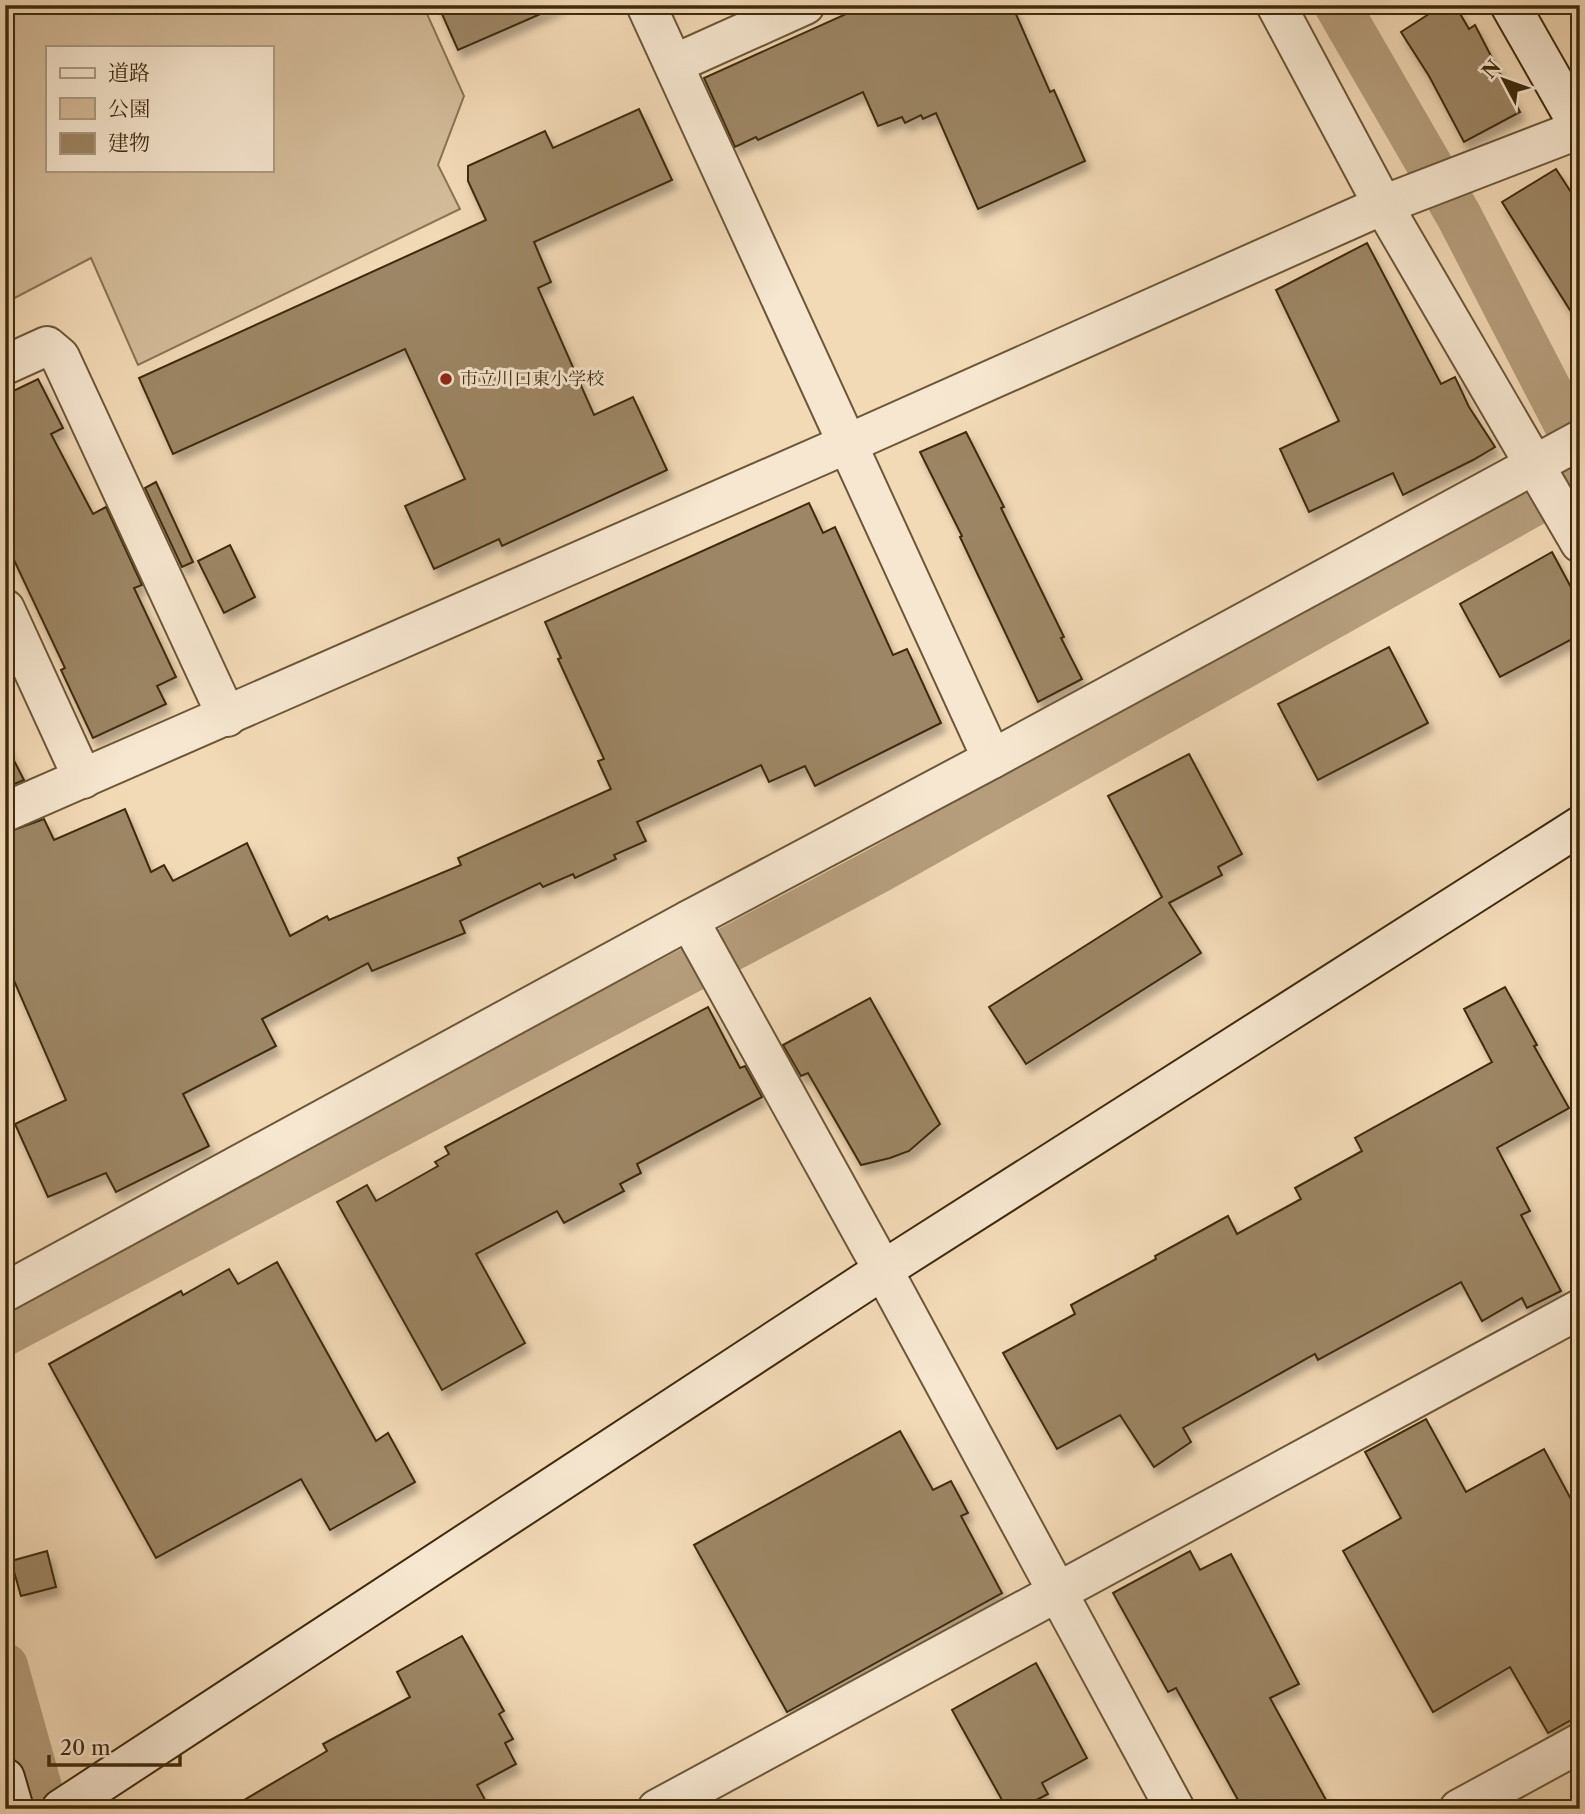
<svg xmlns="http://www.w3.org/2000/svg" width="1585" height="1814" viewBox="0 0 1585 1814" font-family="'Libre Caslon Text','Noto Serif JP',serif">
  <style>
    .green { fill: #d4bc9a; stroke: #8a7454; stroke-width: 2; fill-rule: evenodd }
    .lines { fill: none; stroke-linecap: round; stroke-linejoin: round }
    .canal { stroke: #b69e7d; stroke-width: 46 }
    .building { fill: #9d8665; stroke: #3f2b0d; stroke-width: 2; filter: url(#shadow) }
    .street-casing { stroke: #6c5738; stroke-width: 42 }
    .secondary-casing { stroke: #3f2b0d; stroke-width: 42 }
    .street { stroke: #f7e7d0; stroke-width: 38 }
    .secondary { stroke: #f7e7d0; stroke-width: 38 }
    .poi-dot { fill: #8f2418; stroke: #f7e7d0; stroke-width: 2.5 }
    .labels { text-anchor: middle; stroke-width: 6; stroke-linejoin: round; paint-order: stroke }
    .poi-label { font-size: 18px; fill: #3f2b0d; stroke: #f7e7d0; text-anchor: start }
  </style>
  <defs>
    <filter id="shadow"><feDropShadow dx="4.5" dy="8" stdDeviation="3.5" flood-color="#0004"/></filter>
  </defs>
  <rect width="100%" height="100%" fill="#f3dab7"/>
  <filter id="stains"><feTurbulence type="fractalNoise" baseFrequency=".00286" numOctaves="4"/><feColorMatrix values="0 0 0 0 .2 0 0 0 0 .09 0 0 0 0 .02 0 0 0 .5 -.17"/></filter>
  <radialGradient id="worn" r=".72"><stop offset=".6" stop-color="#630" stop-opacity="0"/><stop offset="1" stop-color="#630" stop-opacity=".3"/></radialGradient>
  <path class="green" d="M5,5H423L464,96L438,165L460,209L138,365L91,258L5,303ZM47,47H271V170H47Z"/>
  <g class="lines">
    <g class="canal">
      <path d="M1337,5L1459,216L1580,450"/>
      <path d="M5,1333L877,871L1580,477"/>
      <path d="M5,1666L45,1809"/>
    </g>
  </g>
  <g class="building">
    <path d="M438,5H561L458,50Z"/>
    <path d="M866,5H1012L1050,92L1054,90L1085,161L978,209L936,113L923,119L921,115L905,123L902,117L878,126L863,92L758,140L756,137L735,147L704,78Z"/>
    <path d="M1443,5H1455L1469,29L1475,25L1520,112L1464,142L1429,76L1401,32Z"/>
    <path d="M639,109L672,180L534,242L551,282L538,288L594,415L633,397L667,470L502,546L499,539L434,569L405,506L465,479L405,349L173,454L139,378L486,220L468,181V166L545,131L553,148Z"/>
    <path d="M1556,169L1580,206V326L1502,202Z"/>
    <path d="M1367,243L1441,384L1455,377L1469,407L1495,447L1473,460L1403,495L1393,473L1309,512L1280,449L1339,421L1276,290Z"/>
    <path d="M38,379L63,428L51,434L93,514L106,507L142,585L134,588L176,677L157,686L166,704L93,738L61,670L65,668L5,541V395Z"/>
    <path d="M966,432L1004,507L1001,508L1064,637L1061,638L1082,679L1038,702L960,537L962,536L920,452Z"/>
    <path d="M156,482L193,562L182,567L145,488Z"/>
    <path d="M809,503L823,533L835,527L893,655L907,649L941,723L815,786L805,766L769,782L761,765L637,822L646,841L614,855L616,859L575,878L573,874L543,887L540,883L460,921L465,933L372,971L368,963L262,1019L276,1046L183,1094L209,1146L116,1192L106,1173L48,1197L15,1124L66,1100L5,960V833L44,819L54,840L125,809L151,872L164,865L173,881L247,843L290,936L327,916L329,920L461,865L458,858L611,789L598,761L604,759L558,659L561,658L545,622Z"/>
    <path d="M230,545L255,597L224,613L198,561Z"/>
    <path d="M1552,552L1580,604V635L1500,677L1460,604Z"/>
    <path d="M1389,647L1428,723L1318,780L1278,704Z"/>
    <path d="M5,743L24,780L5,788Z"/>
    <path d="M1189,754L1242,854L1218,867L1222,875L1169,903L1201,953L1026,1064L989,1007L1162,897L1108,796Z"/>
    <path d="M1505,987L1537,1045L1534,1046L1569,1108L1497,1148L1530,1211L1521,1215L1561,1291L1527,1308L1522,1298L1482,1321L1461,1282L1318,1360L1315,1354L1183,1428L1191,1442L1154,1467L1120,1415L1057,1449L1003,1353L1075,1314L1071,1305L1156,1259L1155,1256L1228,1216L1237,1234L1301,1199L1295,1188L1362,1151L1355,1138L1492,1062L1464,1009Z"/>
    <path d="M870,998L940,1124L909,1151L890,1158L861,1165L808,1073L801,1076L783,1045Z"/>
    <path d="M708,1007L740,1068L745,1066L762,1097L637,1164L641,1173L620,1184L624,1191L564,1223L557,1211L476,1254L525,1343L442,1390L337,1202L367,1185L376,1201L438,1166L435,1162L449,1154L445,1147Z"/>
    <path d="M277,1262L376,1441L388,1433L415,1482L330,1530L301,1479L156,1558L49,1364L181,1291L183,1295L229,1269L238,1284Z"/>
    <path d="M1426,1419L1466,1492L1544,1449L1580,1516V1715L1548,1733L1510,1667L1433,1712L1343,1551L1401,1518L1365,1452Z"/>
    <path d="M900,1431L933,1490L951,1481L968,1513L961,1516L1002,1593L787,1712L694,1545Z"/>
    <path d="M47,1551L56,1587L21,1596L11,1561Z"/>
    <path d="M1190,1551L1200,1570L1231,1554L1299,1684L1270,1698L1331,1809H1243L1176,1688L1168,1692L1113,1593Z"/>
    <path d="M462,1636L504,1711L499,1714L513,1739L505,1743L516,1764L477,1785L490,1809H229L327,1751L323,1744L410,1697L397,1672Z"/>
    <path d="M1036,1663L1087,1758L1042,1783L1048,1794L1019,1809H1007L952,1710Z"/>
  </g>
  <g class="lines">
    <defs>
      <g id="street">
        <path d="M646,5L992,759"/>
        <path d="M1276,5L1383,205L1580,543"/>
        <path d="M674,64L805,5"/>
        <path d="M5,365L47,346L60,357L227,717"/>
        <path d="M5,609L83,779"/>
        <path d="M5,812L847,444L1383,205L1580,129"/>
        <path d="M689,920L883,1270L1175,1809"/>
        <path d="M5,1292L689,920L992,759L1580,440"/>
        <path d="M657,1809L1580,1309"/>
        <path d="M1459,1809L1580,1743"/>
      </g>
      <g id="secondary">
        <path d="M1510,5L1580,128"/>
        <path d="M5,1778L14,1809"/>
        <path d="M61,1809L883,1270L1580,826"/>
      </g>
    </defs>
    <use href="#street" class="street-casing"/>
    <use href="#secondary" class="secondary-casing"/>
    <use href="#street" class="street"/>
    <use href="#secondary" class="secondary"/>
  </g>
  <circle class="poi-dot" cx="446" cy="379" r="7"/>
  <g class="labels">
    <g class="poi-label">
      <text x="460" y="385">市立川口東小学校</text>
    </g>
  </g>
  <rect width="1585" height="1814" fill="none" stroke="#f3dab7" stroke-width="28"/>
  <rect x="7" y="7" width="1571" height="1800" fill="none" stroke="#3f2b0d" stroke-width="3.5"/>
  <rect x="14" y="14" width="1557" height="1786" fill="none" stroke="#3f2b0d" stroke-width="2"/>
  <rect x="46" y="46" width="228" height="126" fill="#f7e7d0" stroke="#ad9c82" stroke-width="2"/>
  <rect x="60" y="68" width="35" height="10" fill="#f7e7d0" stroke="#ad9c82" stroke-width="2"/>
  <text x="108" y="80" font-size="21" fill="#3f2b0d">道路</text>
  <rect x="60" y="98" width="35" height="21" fill="#d4bc9a" stroke="#ad9c82" stroke-width="2"/>
  <text x="108" y="116" font-size="21" fill="#3f2b0d">公園</text>
  <rect x="60" y="133" width="35" height="21" fill="#9d8665" stroke="#ad9c82" stroke-width="2"/>
  <text x="108" y="150" font-size="21" fill="#3f2b0d">建物</text>
  <g transform="translate(1504 80) rotate(311)" stroke="#f7e7d0" stroke-width="5" paint-order="stroke">
  <path d="M0-5L12 26L0 18L-12 26Z" fill="#3f2b0d"/>
  <text y="-10" font-size="19" font-weight="bold" text-anchor="middle" fill="#3f2b0d">N</text>
  </g>
  <path d="M49 1755v10h131v-10" fill="none" stroke="#3f2b0d" stroke-width="3.5"/>
  <text x="60" y="1755" font-size="21" fill="#3f2b0d" stroke="#f7e7d0" stroke-width="5" paint-order="stroke">20 m</text>
  <rect width="100%" height="100%" filter="url(#stains)"/>
  <rect width="100%" height="100%" fill="url(#worn)"/>
</svg>
